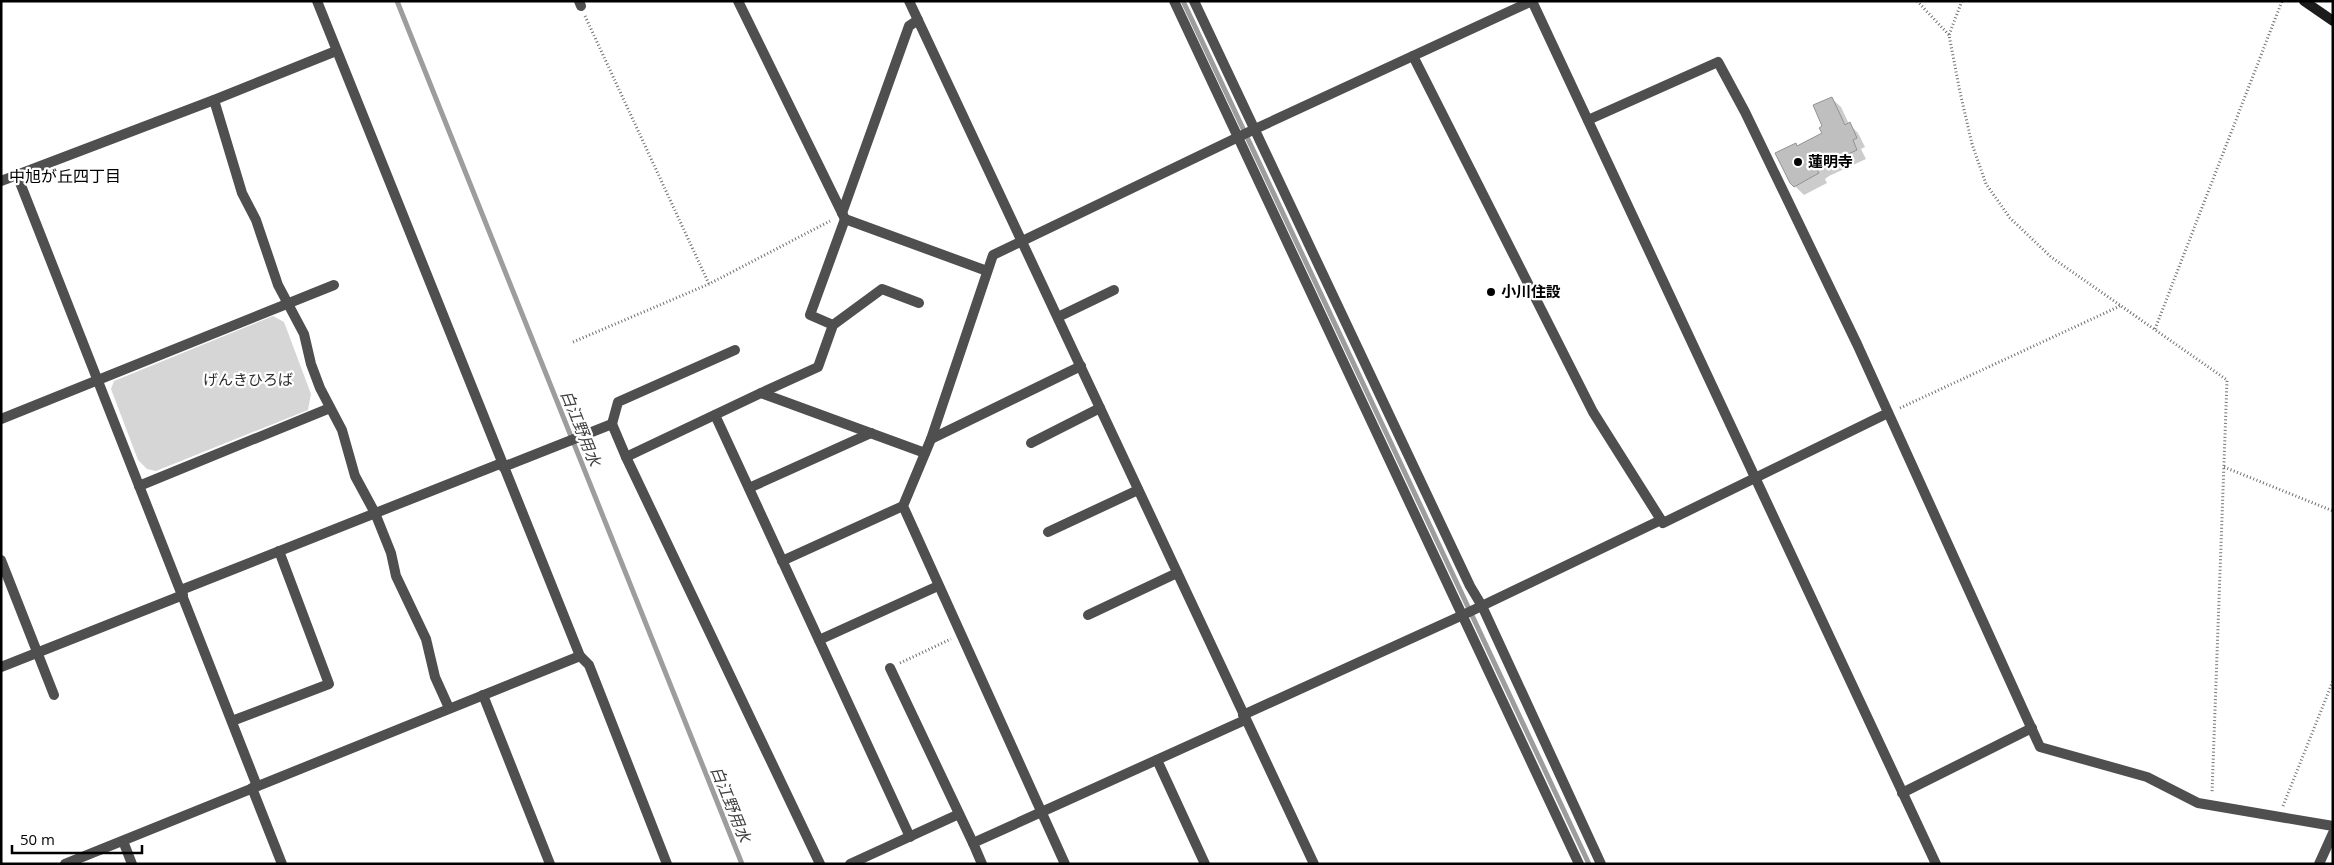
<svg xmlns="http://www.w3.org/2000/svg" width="2334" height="865" viewBox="0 0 2334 865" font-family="'Open Sans','Noto Sans JP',sans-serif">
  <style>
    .green { fill: #d6d6d6 }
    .shadow { fill: #0003 }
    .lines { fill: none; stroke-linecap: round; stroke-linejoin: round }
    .stream { stroke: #9d9d9d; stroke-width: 5 }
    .building { fill: #bfbfbf; stroke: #939393 }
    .path { stroke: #717171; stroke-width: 3; stroke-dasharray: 1 2.5; stroke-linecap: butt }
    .minor { stroke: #4f4f4f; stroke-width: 10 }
    .tertiary { stroke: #4f4f4f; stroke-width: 10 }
    .secondary { stroke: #1c1c1c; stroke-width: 10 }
    .poi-dot { fill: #000; stroke: #fff; stroke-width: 2 }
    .labels { text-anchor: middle; stroke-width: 4.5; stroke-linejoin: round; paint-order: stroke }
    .poi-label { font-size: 15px; font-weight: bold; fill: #000; stroke: #fff; text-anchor: start }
    .park-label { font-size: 15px; fill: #2d2d2d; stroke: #fff }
    .neighbourhood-label { font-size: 16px; fill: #000; stroke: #fff }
    .water-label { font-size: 16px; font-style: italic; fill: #3e3e3e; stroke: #fff }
  </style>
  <rect width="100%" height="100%" fill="#fff"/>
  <path class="green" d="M273,316L284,322L311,394L308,410L156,471L147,469L138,460L111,389L114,381Z"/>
  <path class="shadow" d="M1831,98L1841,107L1849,124L1858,133L1865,147L1861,149L1866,159L1829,176L1825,179L1827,183L1804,195L1791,182L1795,144L1798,147L1824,134Z"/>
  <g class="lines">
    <g class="stream">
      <path d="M397,1L742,864"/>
      <path d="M1183,1L1589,864"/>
    </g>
  </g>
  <path class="building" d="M1832,97L1845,125L1850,122L1857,138L1853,140L1857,150L1820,167L1817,170L1819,173L1794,187L1790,183L1775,153L1796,143L1797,146L1822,133L1819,128L1822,126L1813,105Z"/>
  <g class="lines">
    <g class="path">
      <path d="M1917,1L1949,35"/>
      <path d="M1962,1L1949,35L1960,92L1972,144L1986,184L2010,218L2051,257L2227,380L2212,793"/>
      <path d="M585,16L709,284"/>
      <path d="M2155,329L2282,1"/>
      <path d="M573,342L709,284L830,221"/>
      <path d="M1900,408L2120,306"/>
      <path d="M2224,467L2333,511"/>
      <path d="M900,663L951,639"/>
      <path d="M2283,806L2333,681"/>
    </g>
    <g class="minor">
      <path d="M579,1L581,6"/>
      <path d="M738,1L845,219L987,271"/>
      <path d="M909,1L1314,864"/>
      <path d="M1174,1L1579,864"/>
      <path d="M1194,1L1470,586L1482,606L1601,864"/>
      <path d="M1532,1L1936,864"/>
      <path d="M1413,56L1593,412L1663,523L1888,413"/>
      <path d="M214,100L242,193L256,220L278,285L304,334L311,364L320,388L342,430L355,476L375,513L391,553L396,576L426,639L435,677L449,708"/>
      <path d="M1588,120L1718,62L1745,112L1857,344L2040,747L2147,777L2198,803L2333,826"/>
      <path d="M17,175L257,786"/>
      <path d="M1,181L214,100L336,51"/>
      <path d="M842,213L909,26L918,20"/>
      <path d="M1058,317L1114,290"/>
      <path d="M833,325L810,315L845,219"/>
      <path d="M761,393L818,367L833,325L882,289L919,303"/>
      <path d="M715,415L910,837"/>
      <path d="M1,419L334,285"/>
      <path d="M612,424L618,402L735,350"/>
      <path d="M931,439L1081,366"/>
      <path d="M1031,443L1100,408"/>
      <path d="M503,467L612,424L626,457"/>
      <path d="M139,486L330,408"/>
      <path d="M749,488L871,433"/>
      <path d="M1048,532L1138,490"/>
      <path d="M1,560L54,695"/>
      <path d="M782,561L903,506"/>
      <path d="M181,590L502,463"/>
      <path d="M1088,615L1177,573"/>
      <path d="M819,640L938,586"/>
      <path d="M1,667L183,595"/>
      <path d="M890,668L973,843L1245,720"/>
      <path d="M483,695L550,864"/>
      <path d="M1243,715L1465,614L1661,520"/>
      <path d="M232,721L329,684L279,551"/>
      <path d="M1157,760L1205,864"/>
      <path d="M252,788L282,864"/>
      <path d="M1902,793L2032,728"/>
      <path d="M123,841L132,864"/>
      <path d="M973,843L982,864"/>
      <path d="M65,864L580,656L589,665L667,864"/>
      <path d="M820,864L626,457L761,393L925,453"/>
      <path d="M850,864L959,814"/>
      <path d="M1065,864L903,506L931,439L993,255L1255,129L1532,1"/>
      <path d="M2319,864L2333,833"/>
    </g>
    <path class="tertiary" d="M317,1L580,656"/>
    <path class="secondary" d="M2304,1L2333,21"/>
  </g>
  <g class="poi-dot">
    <circle cx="1798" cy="162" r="5"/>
    <circle cx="1491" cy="292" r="5"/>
  </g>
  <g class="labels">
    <g class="poi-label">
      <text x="1808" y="167">蓮明寺</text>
      <text x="1501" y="297">小川住設</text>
    </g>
    <g class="park-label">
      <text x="248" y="385">げんきひろば</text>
    </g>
    <g class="neighbourhood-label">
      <text x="65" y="182">中旭が丘四丁目</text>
    </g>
    <g class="water-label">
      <text transform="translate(581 428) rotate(68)" y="6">白江野用水</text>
      <text transform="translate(731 804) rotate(68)" y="6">白江野用水</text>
    </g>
  </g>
  <rect width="2334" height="865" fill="none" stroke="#000000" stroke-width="5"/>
  <path d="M12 845v8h130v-8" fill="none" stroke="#000000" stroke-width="2.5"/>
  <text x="20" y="845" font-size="15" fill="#000000" stroke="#ffffff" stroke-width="4" paint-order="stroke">50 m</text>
</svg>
